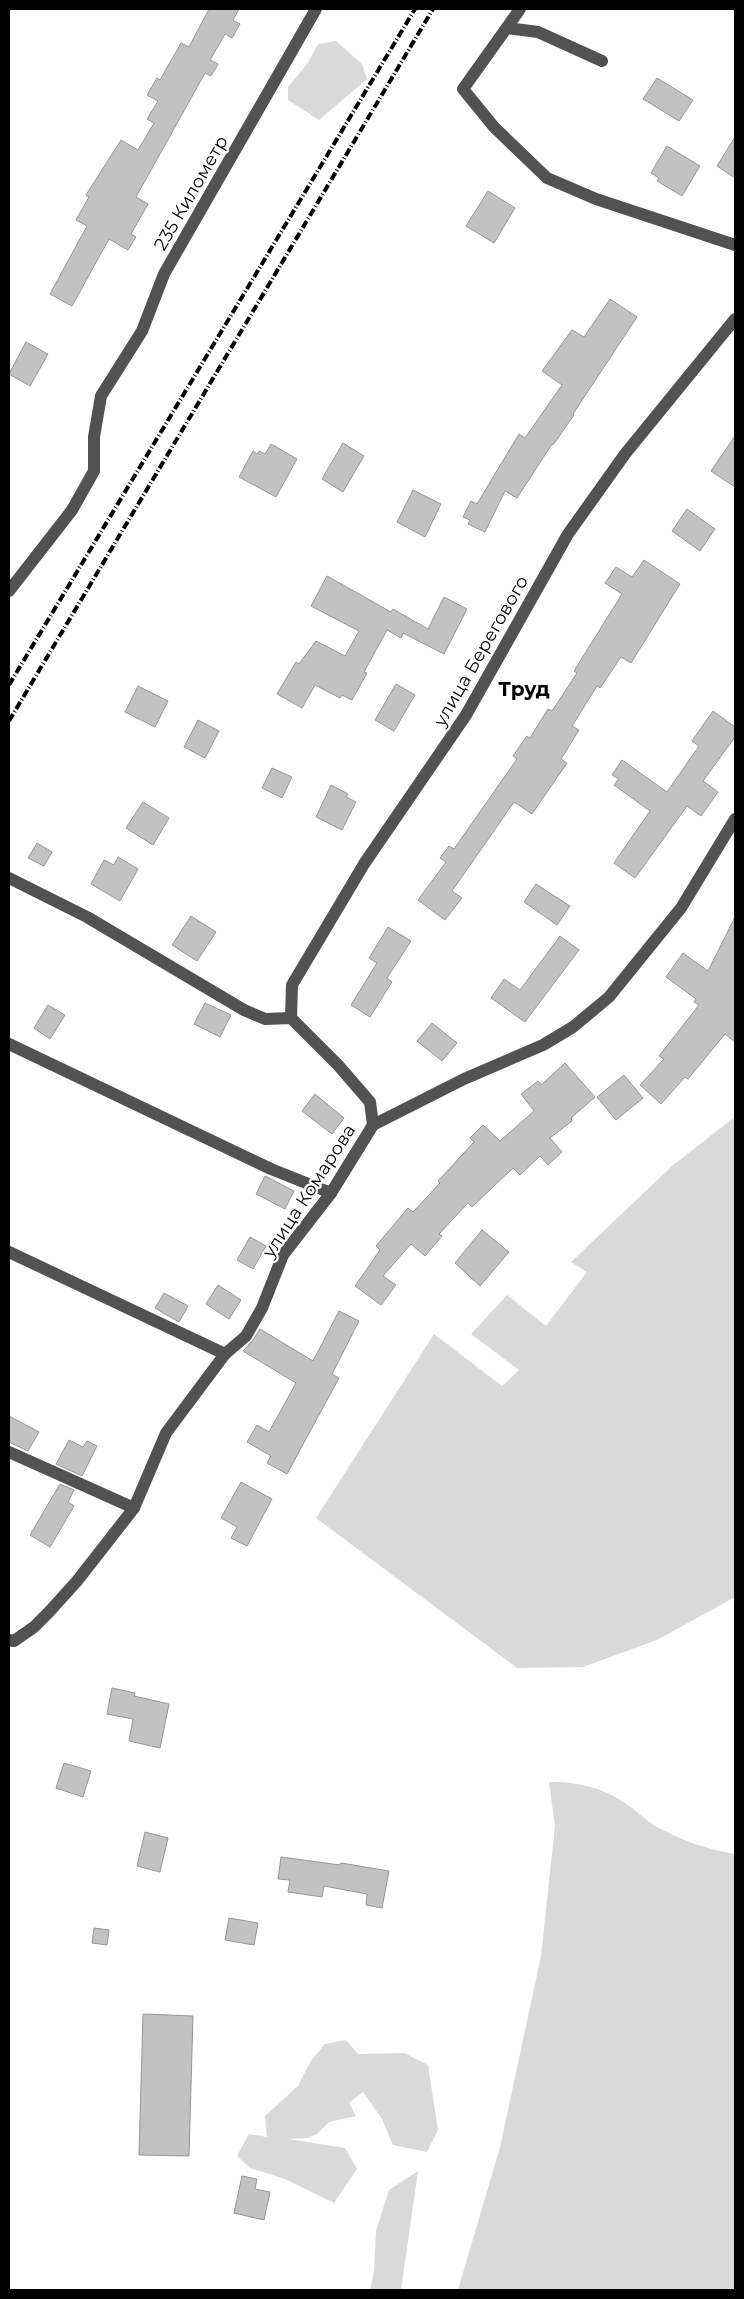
<svg xmlns="http://www.w3.org/2000/svg" width="744" height="2299" viewBox="0 0 744 2299" font-family="Montserrat,sans-serif">
  <style>
    .green { fill: #d9d9d9 }
    .building { fill: #c2c2c2; stroke: #969696 }
    .lines { fill: none; stroke-linecap: round; stroke-linejoin: round }
    .minor { stroke: #525252; stroke-width: 12 }
    .rail { stroke: #000; stroke-width: 4; stroke-dasharray: 8 2.5 1 2.5; stroke-linecap: butt }
    .labels { text-anchor: middle; stroke-width: 4.5; stroke-linejoin: round; paint-order: stroke }
    .street-label { font-size: 18px; fill: #000; stroke: #fff }
    .quarter-label { font-size: 20px; font-weight: bold; fill: #000; stroke: #fff }
  </style>
  <rect width="100%" height="100%" fill="#fff"/>
  <g class="green">
    <path d="M336,41L362,64L367,79L319,120L288,100V87L308,63L318,44Z"/>
    <path d="M735,1117V1597L657,1640L583,1667L517,1668L316,1518L434,1334L502,1386L519,1370L471,1334L507,1295L546,1326L587,1272L571,1262L673,1165Z"/>
    <path d="M549,1782C574,1781 601,1787 622,1801C635,1809 646,1821 659,1828C686,1842 706,1849 735,1854V2290H458L500,2147L541,1956L555,1826Z"/>
    <path d="M346,2040L358,2054L404,2053L428,2065L438,2130L427,2152L393,2145L382,2119L363,2092L349,2103L356,2116L329,2122L317,2134L308,2138L288,2139L345,2148L357,2169L334,2203L285,2179L250,2168L237,2156L249,2134L267,2137L265,2116L298,2086L310,2062L325,2044Z"/>
    <path d="M418,2171L401,2290H370L374,2272L376,2231L389,2190Z"/>
  </g>
  <g class="building">
    <path d="M209,9H239L233,20L240,24L232,38L225,34L210,60L218,64L211,76L205,73L136,197L148,204L131,234L136,237L128,250L109,239L72,306L50,294L87,226L76,220L89,197L86,195L121,140L138,150L154,123L147,119L158,101L147,95L157,78L160,80L181,43L189,47Z"/>
    <path d="M657,78L693,100L679,121L643,99Z"/>
    <path d="M735,137V178L717,166Z"/>
    <path d="M667,146L700,166L682,196L657,181L659,178L651,173Z"/>
    <path d="M488,191L515,208L494,243L466,226Z"/>
    <path d="M610,299L637,317L573,414L574,415L553,445L552,444L517,498L505,491L485,532L468,524L470,520L463,517L471,501L477,504L519,434L525,438L562,385L542,371L572,330L584,337Z"/>
    <path d="M26,342L48,354L30,386L9,374Z"/>
    <path d="M735,436V487L711,471Z"/>
    <path d="M343,443L364,456L343,492L322,479Z"/>
    <path d="M271,444L297,459L276,497L239,477L253,451L257,454L259,451L265,454Z"/>
    <path d="M413,490L441,504L425,537L397,522Z"/>
    <path d="M687,509L715,529L700,551L672,531Z"/>
    <path d="M644,560L680,584L631,663L621,657L600,688L597,686L572,726L579,730L561,759L567,763L532,814L514,802L452,891L462,898L445,920L418,900L446,862L440,858L449,846L454,849L517,759L513,756L527,736L530,738L548,709L552,711L577,673L574,671L622,594L605,583L616,567L632,577Z"/>
    <path d="M327,576L391,612L393,609L428,629L444,597L467,609L444,654L403,633L401,638L387,630L364,672L367,673L352,700L342,695L340,698L315,685L302,708L277,694L296,662L299,664L316,641L345,656L359,631L311,606Z"/>
    <path d="M396,684L415,695L394,731L375,720Z"/>
    <path d="M138,686L168,701L155,727L125,712Z"/>
    <path d="M713,711L735,727V737L703,781L718,792L701,816L687,806L635,878L614,863L650,811L614,785L619,779L612,775L622,760L667,792L699,746L692,741Z"/>
    <path d="M198,720L219,731L205,758L184,747Z"/>
    <path d="M272,768L292,777L282,798L262,788Z"/>
    <path d="M331,785L348,794L346,797L356,802L342,830L316,817Z"/>
    <path d="M143,802L169,818L153,845L126,828Z"/>
    <path d="M37,843L52,852L44,866L28,858Z"/>
    <path d="M118,857L138,869L120,901L91,884L104,860L114,865Z"/>
    <path d="M536,884L570,906L557,925L524,902Z"/>
    <path d="M191,916L216,932L197,961L172,945Z"/>
    <path d="M735,917V1042L725,1034L688,1079L685,1077L661,1104L640,1085L664,1059L659,1056L699,1005L694,1002L696,999L666,977L683,953L708,971Z"/>
    <path d="M388,927L411,941L387,978L392,982L370,1017L351,1005L377,963L369,958Z"/>
    <path d="M560,936L579,950L525,1022L491,998L504,979L520,990Z"/>
    <path d="M205,1003L231,1015L220,1037L194,1024Z"/>
    <path d="M48,1005L65,1015L50,1039L34,1028Z"/>
    <path d="M432,1023L457,1043L442,1061L417,1041Z"/>
    <path d="M565,1063L595,1097L571,1118L572,1121L550,1138L562,1152L548,1165L540,1156L520,1175L513,1168L472,1207L468,1203L439,1234L442,1236L425,1256L411,1244L383,1276L396,1285L381,1305L355,1286L380,1250L376,1246L408,1208L413,1212L440,1183L438,1181L474,1142L470,1138L483,1125L500,1141L534,1111L521,1094L538,1081L541,1085Z"/>
    <path d="M624,1075L643,1098L616,1120L597,1097Z"/>
    <path d="M315,1094L344,1118L332,1134L302,1111Z"/>
    <path d="M265,1176L294,1191L285,1209L256,1194Z"/>
    <path d="M482,1230L509,1252L480,1286L455,1263Z"/>
    <path d="M250,1237L266,1246L253,1269L237,1260Z"/>
    <path d="M218,1285L241,1300L229,1319L206,1304Z"/>
    <path d="M164,1293L188,1306L179,1322L155,1308Z"/>
    <path d="M339,1311L359,1321L332,1374L339,1378L287,1474L267,1463L271,1456L247,1442L257,1425L269,1432L296,1383L243,1351L253,1340L260,1329L313,1361Z"/>
    <path d="M9,1416L39,1432L28,1451L9,1442Z"/>
    <path d="M69,1440L83,1447L87,1441L97,1446L82,1476L56,1464Z"/>
    <path d="M241,1482L272,1499L247,1546L231,1538L237,1527L221,1518Z"/>
    <path d="M60,1484L74,1490L68,1502L74,1506L50,1547L30,1535Z"/>
    <path d="M112,1688L135,1693L134,1696L169,1704L160,1748L129,1741L133,1719L107,1714Z"/>
    <path d="M64,1763L91,1771L83,1797L56,1788Z"/>
    <path d="M145,1832L168,1838L160,1872L137,1866Z"/>
    <path d="M281,1857L340,1865L341,1863L389,1871L382,1908L366,1905L367,1894L324,1886L322,1897L288,1892L290,1880L278,1879Z"/>
    <path d="M229,1918L258,1923L254,1945L225,1940Z"/>
    <path d="M94,1928L109,1930L107,1945L92,1943Z"/>
    <path d="M143,2014L193,2016L189,2156L139,2155Z"/>
    <path d="M242,2176L257,2179L255,2189L270,2192L264,2220L234,2213Z"/>
  </g>
  <g class="lines">
    <g class="minor">
      <path d="M520,9L463,89L494,127L547,178L596,199L735,245"/>
      <path d="M507,28L538,32L602,61"/>
      <path d="M9,591L72,510L94,471V437L101,396L142,331L164,274L316,9"/>
      <path d="M9,878L87,917L244,1010L265,1019L291,1018L338,1065L370,1102L373,1125"/>
      <path d="M291,1018L292,985L364,864L466,715L568,534L625,454L735,319"/>
      <path d="M9,1044L271,1169L331,1193"/>
      <path d="M9,1252L225,1354"/>
      <path d="M9,1452L134,1508"/>
      <path d="M9,1640L14,1641L34,1627L49,1612L77,1581L134,1508L166,1433L225,1354L246,1336L262,1308L283,1255L331,1193L373,1125L464,1079L543,1045L573,1027L609,997L681,908L735,819"/>
    </g>
    <g class="rail">
      <path d="M9,685L415,9"/>
      <path d="M9,721L433,9"/>
    </g>
  </g>
  <g class="labels">
    <g class="street-label">
      <text transform="translate(191 193) rotate(-60)" y="6">235 Километр</text>
      <text transform="translate(481 651) rotate(-60)" y="6">улица Берегового</text>
      <text transform="translate(309 1191) rotate(-57)" y="6">улица Комарова</text>
    </g>
    <g class="quarter-label">
      <text x="524" y="696">Труд</text>
    </g>
  </g>
  <rect width="744" height="2299" fill="none" stroke="#000000" stroke-width="20"/>
</svg>
